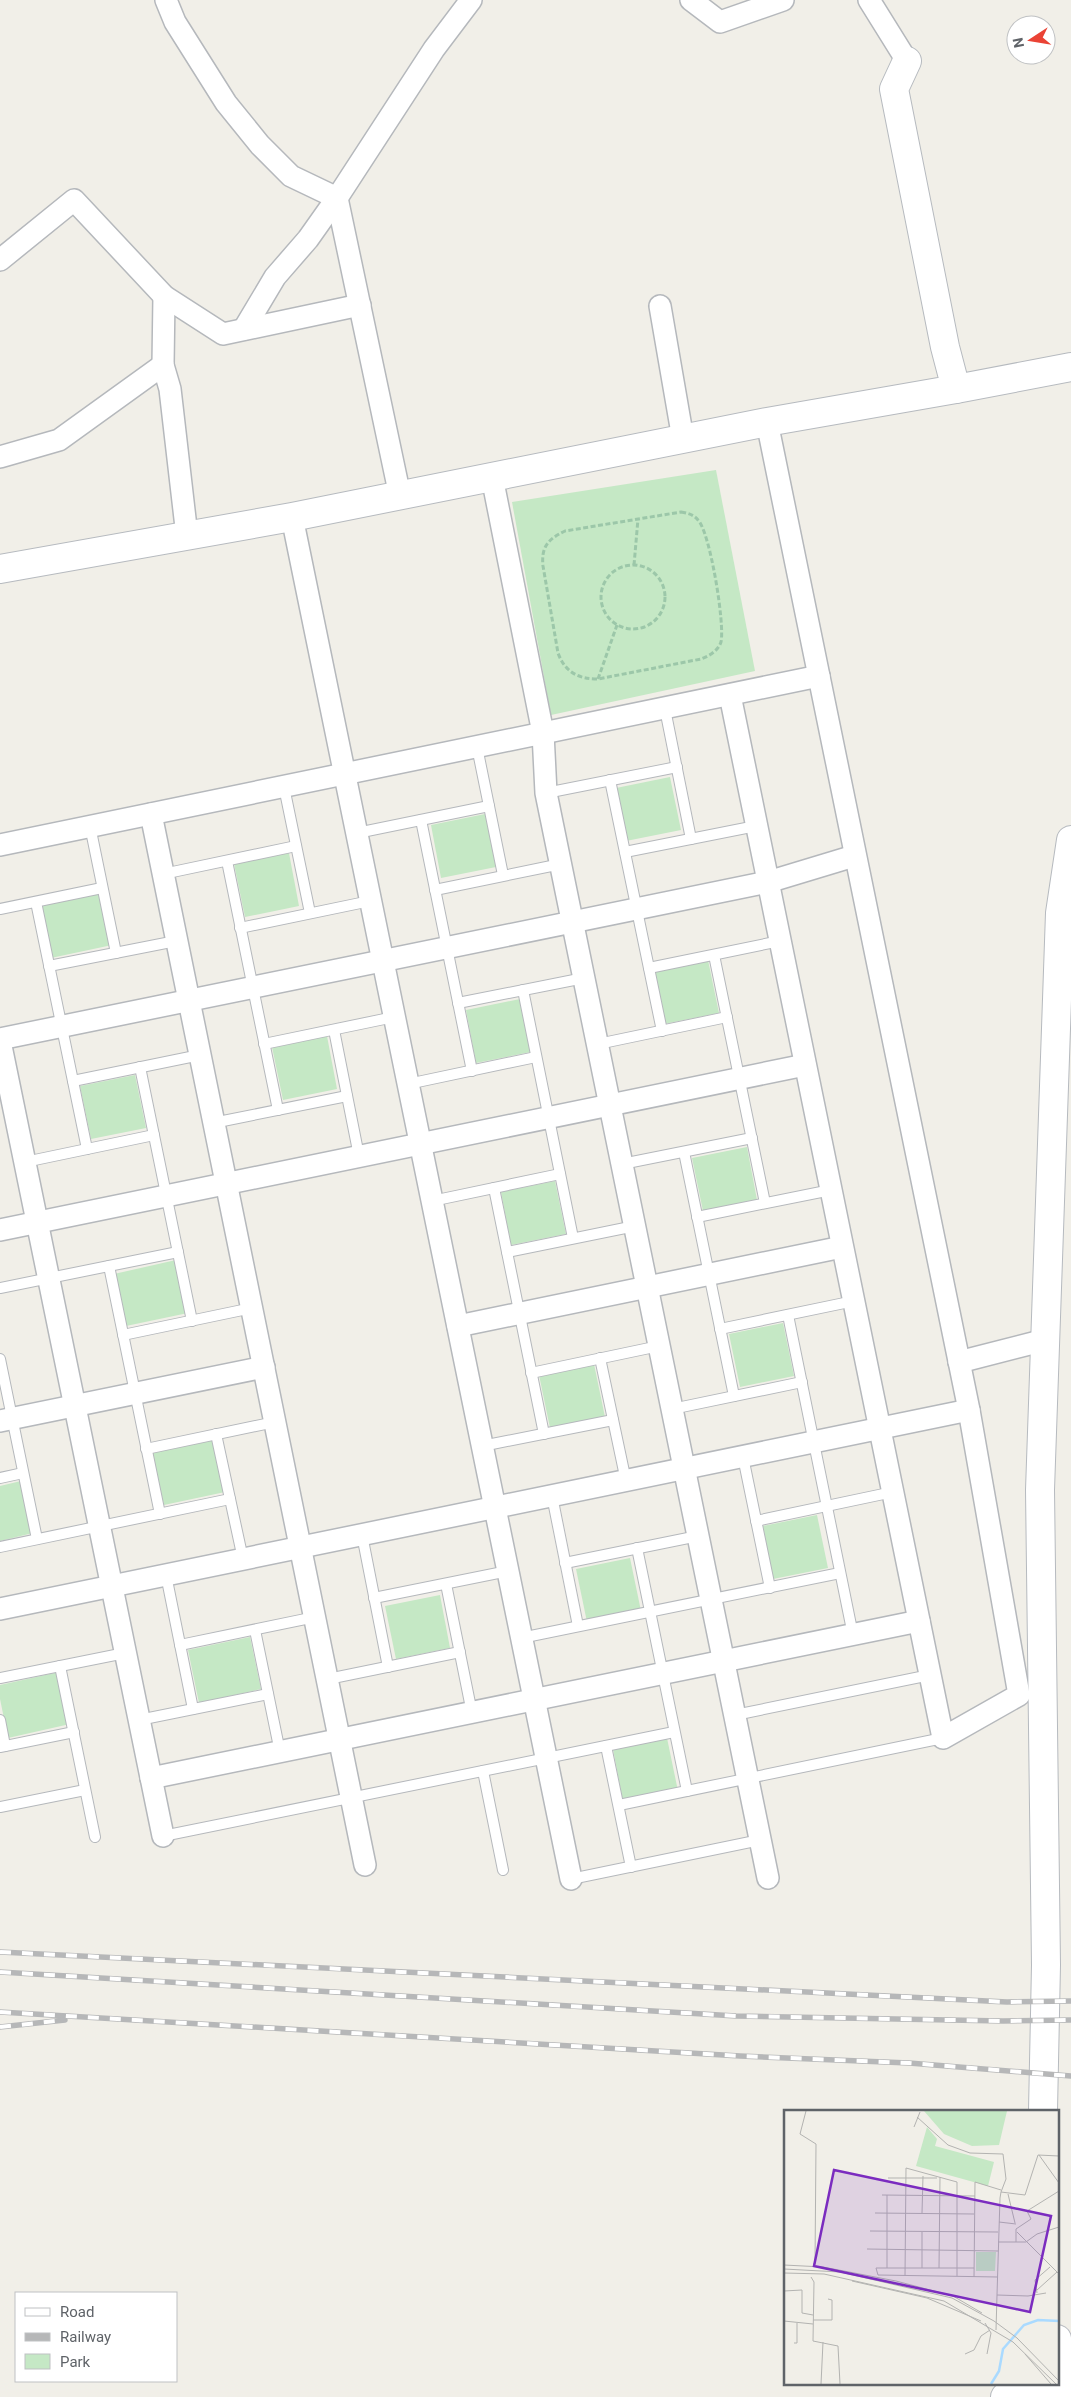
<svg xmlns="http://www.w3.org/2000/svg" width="1071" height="2397" viewBox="0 0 1071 2397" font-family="Roboto,sans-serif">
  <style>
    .green { fill: #c5e8c5 }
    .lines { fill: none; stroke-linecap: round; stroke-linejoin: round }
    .lane-casing { stroke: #b5b8bc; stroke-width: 12 }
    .street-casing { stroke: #b5b8bc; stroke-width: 24 }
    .secondary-casing { stroke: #b6babf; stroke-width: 30 }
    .path { stroke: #9cc7a9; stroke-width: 3; stroke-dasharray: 5 2.5; stroke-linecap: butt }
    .lane { stroke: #fff; stroke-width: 10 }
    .street { stroke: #fff; stroke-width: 21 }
    .secondary { stroke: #fff; stroke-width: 28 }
    .rail-casing { stroke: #b6b7b8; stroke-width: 5.5 }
    .rail { stroke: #fff; stroke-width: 4; stroke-dasharray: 11; stroke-linecap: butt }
    .inset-river { fill: none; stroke: #aadaff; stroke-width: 2.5 }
    .inset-road { fill: none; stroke: #b3b3b1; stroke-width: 1 }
    .view { fill: #7b2cbf; fill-opacity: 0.15; stroke: #7b2cbf; stroke-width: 2.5 }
    .inset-edge { fill: none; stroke: #5f6368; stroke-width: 2.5 }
  </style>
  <rect width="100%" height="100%" fill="#f1efe8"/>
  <g class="green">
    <path d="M716,470L755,671L551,715L512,502Z"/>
    <path d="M670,777L681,830L626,841L616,788Z"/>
    <path d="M485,814L496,867L441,878L431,825Z"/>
    <path d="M289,853L299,906L245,917L234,864Z"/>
    <path d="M101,893L112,945L51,958L40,906Z"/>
    <path d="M708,960L719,1013L664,1024L654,971Z"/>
    <path d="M520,999L531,1052L476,1063L466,1010Z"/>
    <path d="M327,1036L337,1089L283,1100L272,1047Z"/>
    <path d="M135,1075L146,1128L91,1139L80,1086Z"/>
    <path d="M747,1147L757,1200L703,1211L692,1158Z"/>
    <path d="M555,1181L566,1234L511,1245L501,1192Z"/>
    <path d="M176,1260L188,1313L126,1326L114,1274Z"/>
    <path d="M783,1323L794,1376L740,1387L729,1334Z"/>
    <path d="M594,1364L605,1417L550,1428L539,1375Z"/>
    <path d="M214,1439L225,1492L164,1505L152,1453Z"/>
    <path d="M21,1481L33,1533L0,1541V1486Z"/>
    <path d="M817,1515L828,1568L773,1579L763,1526Z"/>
    <path d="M630,1558L641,1611L587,1622L576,1569Z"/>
    <path d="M440,1595L450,1648L396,1659L385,1606Z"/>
    <path d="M250,1637L261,1689L199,1703L188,1650Z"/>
    <path d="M59,1672L70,1724L8,1738L0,1699V1685Z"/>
    <path d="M667,1738L678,1791L623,1802L613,1749Z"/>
  </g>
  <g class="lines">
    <defs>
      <g id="lane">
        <path d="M665,709L691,839"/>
        <path d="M477,747L503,875"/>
        <path d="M610,780L662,1031"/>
        <path d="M284,787L310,913"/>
        <path d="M546,793L677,767"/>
        <path d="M421,820L472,1071"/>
        <path d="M90,826L116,953"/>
        <path d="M357,833L489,806"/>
        <path d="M625,852L756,826"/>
        <path d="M227,861L278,1110"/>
        <path d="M163,874L296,846"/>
        <path d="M435,890L561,864"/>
        <path d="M36,902L87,1149"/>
        <path d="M0,909L102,888"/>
        <path d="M240,928L370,901"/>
        <path d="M714,955L765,1203"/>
        <path d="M49,966L176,941"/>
        <path d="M649,968L780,941"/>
        <path d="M523,990L573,1238"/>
        <path d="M458,1003L584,978"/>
        <path d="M334,1030L359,1156"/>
        <path d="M264,1044L394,1017"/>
        <path d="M598,1044L727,1017"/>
        <path d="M140,1067L192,1321"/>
        <path d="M73,1081L200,1055"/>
        <path d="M408,1084L536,1057"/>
        <path d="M213,1123L347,1096"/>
        <path d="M684,1152L734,1396"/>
        <path d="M25,1162L154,1135"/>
        <path d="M622,1164L752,1138"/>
        <path d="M494,1188L544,1434"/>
        <path d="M432,1201L560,1174"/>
        <path d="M697,1217L831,1190"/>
        <path d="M507,1252L635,1226"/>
        <path d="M109,1266L160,1514"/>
        <path d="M0,1288L178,1252"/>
        <path d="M788,1315L853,1635"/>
        <path d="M720,1329L854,1301"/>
        <path d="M123,1335L252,1308"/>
        <path d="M600,1358L626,1481"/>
        <path d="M0,1359L37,1539"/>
        <path d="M531,1373L659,1346"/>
        <path d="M672,1409L802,1382"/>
        <path d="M216,1434L243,1559"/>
        <path d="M482,1446L613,1420"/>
        <path d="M146,1449L275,1422"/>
        <path d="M743,1457L770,1588"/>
        <path d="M0,1478L23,1473"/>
        <path d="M552,1496L578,1626"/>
        <path d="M756,1521L893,1492"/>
        <path d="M362,1535L388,1667"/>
        <path d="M0,1547L230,1499"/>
        <path d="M637,1548L687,1791"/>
        <path d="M565,1563L698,1536"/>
        <path d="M166,1575L193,1709"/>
        <path d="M446,1584L472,1713"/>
        <path d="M374,1598L508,1571"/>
        <path d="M255,1630L280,1752"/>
        <path d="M521,1638L840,1573"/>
        <path d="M180,1645L315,1617"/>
        <path d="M60,1666L95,1837"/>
        <path d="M0,1678L125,1653"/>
        <path d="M328,1679L460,1652"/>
        <path d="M735,1715L930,1675"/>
        <path d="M0,1720L5,1746"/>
        <path d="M139,1720L268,1694"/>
        <path d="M606,1746L631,1867"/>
        <path d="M0,1747L74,1732"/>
        <path d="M483,1771L503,1870"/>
        <path d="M619,1805L943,1738"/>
        <path d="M0,1807L85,1790"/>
        <path d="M163,1836L674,1732"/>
        <path d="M571,1879L760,1840"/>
      </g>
      <g id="street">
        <path d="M166,0L175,22L226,103L260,145L291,176L337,198"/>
        <path d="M691,0L720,22L783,0"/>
        <path d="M869,0L907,61"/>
        <path d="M337,198L400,496"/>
        <path d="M0,260L74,200L164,296L223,334L360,305"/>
        <path d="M164,296L163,365L170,389L187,536"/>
        <path d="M660,306L683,439"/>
        <path d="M244,329L275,277L308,239L337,198L434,49L471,0"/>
        <path d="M0,457L59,440L163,365"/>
        <path d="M492,477L543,733L546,793L768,1878"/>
        <path d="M292,517L571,1879"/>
        <path d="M730,695L943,1738L1019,1695L969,1410L767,422"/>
        <path d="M151,814L365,1865"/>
        <path d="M0,845L819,676"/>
        <path d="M0,1039L768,882L854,856"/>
        <path d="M0,1041L163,1836"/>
        <path d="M0,1230L805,1065"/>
        <path d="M458,1326L842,1247"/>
        <path d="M959,1362L1045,1340"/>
        <path d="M0,1421L264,1367"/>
        <path d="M0,1609L969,1410"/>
        <path d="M151,1778L919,1621"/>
      </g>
      <g id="secondary">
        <path d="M956,389L1071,367"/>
        <path d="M0,569L292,517L767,422L956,389L945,347L894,89L907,61"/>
        <path d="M1043,2111L1046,1965L1040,1490L1060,913L1071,840"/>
        <path d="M1057,2339L1067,2397"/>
        <path d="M1005,2397L1044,2389L1045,2397"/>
      </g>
    </defs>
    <use href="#lane" class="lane-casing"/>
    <use href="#street" class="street-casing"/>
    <use href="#secondary" class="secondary-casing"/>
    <g class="path">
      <path d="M681,512C688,513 694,515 698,520C710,532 725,624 721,642C718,651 709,656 701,659L598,679C578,679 565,672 558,653L543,566C541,547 548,539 565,531Z"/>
      <path d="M634,565L638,519"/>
      <circle cx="633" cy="597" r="32"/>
      <path d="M598,679L617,625"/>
    </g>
    <use href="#lane" class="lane"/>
    <use href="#street" class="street"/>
    <use href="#secondary" class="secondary"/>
    <defs>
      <g id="rail">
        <path d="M0,1952L1007,2002L1071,2001"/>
        <path d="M0,1972L736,2016L1003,2021L1071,2020"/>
        <path d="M0,2012L740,2056L909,2063L1071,2076"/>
        <path d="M0,2027L65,2020"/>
      </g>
    </defs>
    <use href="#rail" class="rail-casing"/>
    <use href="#rail" class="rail"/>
  </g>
  <g transform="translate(784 2110)">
    <rect width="275" height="275" fill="#f1efe8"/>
    <path d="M140,1H223L215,35L188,36L160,24ZM143,17L153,29L151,36L210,52L204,76L132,56ZM192,142H212L211,161H192Z" fill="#c5e8c5"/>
    <path class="inset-river" d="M207,274L215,261L219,239L240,215L254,210L275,211"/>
    <path class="inset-road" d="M22,1L16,24L32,34L31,154H29M133,7L164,35L186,43L219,44L222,69L217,82M130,17L136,2M255,45L275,73M104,68H153M224,84L231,113M98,85L191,86M91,103L190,104M138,103L139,66M215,112L232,114M86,121L214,122M233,122L275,164M214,132H242L253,124L275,117M232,132V119L247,109L243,101L275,81M83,139L214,141M0,155L39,157L112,171L169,186L198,203M103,158V85M138,158V122M155,158L156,67M190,158H92L94,165L214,167M0,159L56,162L168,188L210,211L233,228L275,271M0,163L40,164L160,191L229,232L272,274M121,166L122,58L173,72V166M27,167L30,172L29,231L54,236L56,274M190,167L191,72L217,80M68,171L143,188L197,211M253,180L273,162M253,183L251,170L266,157M262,183L244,186L213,185L216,88L217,82L241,85L254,45L275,46M0,197V181L18,180V203L29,205M29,210H48V190L44,189M0,211L29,214M201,213L207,223L203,244M212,220L213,185M10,233H13V213M181,244L190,240L197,226L206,220M241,244L267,274M37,274L39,232"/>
    <path class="view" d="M50,60L267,106L246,202L30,156Z"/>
    <rect width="275" height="275" class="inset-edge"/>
  </g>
  <rect x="15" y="2292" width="162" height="90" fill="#ffffff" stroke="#bfc1c3"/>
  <rect x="25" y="2308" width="25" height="8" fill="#ffffff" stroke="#bfc1c3"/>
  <text x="60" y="2317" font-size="15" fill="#5f6368">Road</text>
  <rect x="25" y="2333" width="25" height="8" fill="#b6b7b8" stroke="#bfc1c3"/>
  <text x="60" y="2342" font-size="15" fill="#5f6368">Railway</text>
  <rect x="25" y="2354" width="25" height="15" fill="#c5e8c5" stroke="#bfc1c3"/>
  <text x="60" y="2367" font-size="15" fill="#5f6368">Park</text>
  <g transform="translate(1031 40) rotate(258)"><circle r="24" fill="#ffffff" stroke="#bfc1c3"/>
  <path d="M0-4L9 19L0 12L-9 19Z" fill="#ea4335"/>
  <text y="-8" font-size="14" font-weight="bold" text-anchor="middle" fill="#5f6368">N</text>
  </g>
</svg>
